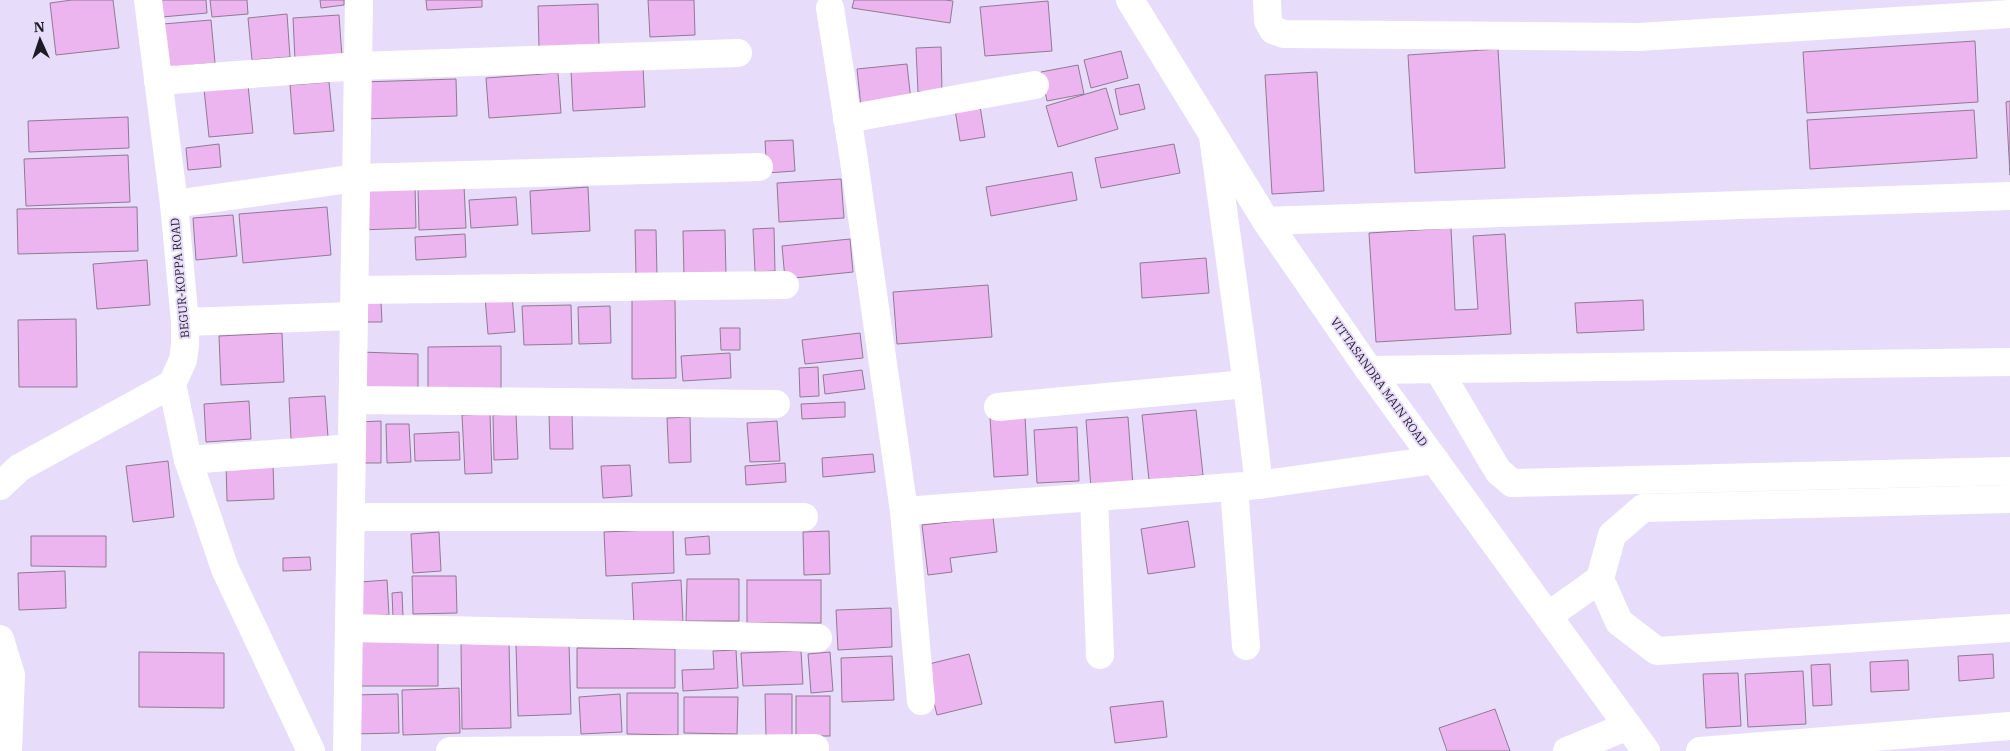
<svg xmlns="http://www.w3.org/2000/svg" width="2010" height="751" viewBox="0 0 2010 751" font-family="'IBM Plex Serif',serif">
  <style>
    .building { fill: #edb5f0; stroke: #907a92 }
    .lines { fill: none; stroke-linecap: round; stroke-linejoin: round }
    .minor { stroke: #fff; stroke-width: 28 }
    .tertiary { stroke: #fff; stroke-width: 28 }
    .secondary { stroke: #fff; stroke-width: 28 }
    .labels { text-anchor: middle; stroke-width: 4; stroke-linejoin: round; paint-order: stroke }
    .street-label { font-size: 12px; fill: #1f1b26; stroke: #e8dcfb }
  </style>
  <rect width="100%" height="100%" fill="#e8dcfb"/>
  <g class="building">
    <path d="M72,0H113L119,48L56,55L50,3Z"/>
    <path d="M161,0H206L207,13L162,17Z"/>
    <path d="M210,0H247L248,14L212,17Z"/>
    <path d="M320,0H344V5L321,8Z"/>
    <path d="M426,0H482V7L427,10Z"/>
    <path d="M648,0H694L695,35L650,37Z"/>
    <path d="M854,0H945L953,1L950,23L852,8Z"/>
    <path d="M1048,1L1052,51L985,56L980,7Z"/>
    <path d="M598,4L599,46L539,48L538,6Z"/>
    <path d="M287,14L290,57L252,60L248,18Z"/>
    <path d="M339,15L342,57L295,60L293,18Z"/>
    <path d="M211,20L215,63L167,67L163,24Z"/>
    <path d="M1975,41L1978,102L1807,113L1803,52Z"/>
    <path d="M941,47L942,91L918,92L916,48Z"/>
    <path d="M1498,49L1505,168L1415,173L1408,55Z"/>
    <path d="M1121,51L1128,78L1091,88L1084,60Z"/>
    <path d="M907,64L911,101L861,107L857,69Z"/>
    <path d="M1078,65L1084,94L1047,101L1041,72Z"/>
    <path d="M643,66L645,107L573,111L571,70Z"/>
    <path d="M1317,72L1324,191L1272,194L1265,75Z"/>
    <path d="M558,73L561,113L489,118L486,78Z"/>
    <path d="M456,79L457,116L363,119L362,82Z"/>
    <path d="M329,82L334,131L294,134L290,85Z"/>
    <path d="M1139,84L1145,109L1120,115L1115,89Z"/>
    <path d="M248,85L253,133L209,137L204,89Z"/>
    <path d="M1106,88L1118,129L1058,147L1046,106Z"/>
    <path d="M979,100L985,137L960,141L954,103Z"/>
    <path d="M2010,101V175L2006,102Z"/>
    <path d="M1974,110L1977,158L1810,169L1807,120Z"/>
    <path d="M128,117L129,148L29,152L28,121Z"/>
    <path d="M793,140L795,171L767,173L765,141Z"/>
    <path d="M219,144L221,167L188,170L186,148Z"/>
    <path d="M1174,144L1180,173L1101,188L1095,158Z"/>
    <path d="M128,155L130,202L26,206L24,159Z"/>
    <path d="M1072,172L1077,200L991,216L986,187Z"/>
    <path d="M841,179L844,218L779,222L777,183Z"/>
    <path d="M415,185L416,228L359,230L357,187Z"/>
    <path d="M464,186L466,228L419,230L418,188Z"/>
    <path d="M588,187L590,231L532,234L530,191Z"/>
    <path d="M516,197L518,225L471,228L469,200Z"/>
    <path d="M137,207L138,251L18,254L17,209Z"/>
    <path d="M327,207L331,255L243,263L239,214Z"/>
    <path d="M233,215L237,256L196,260L193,218Z"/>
    <path d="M774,228L775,271L755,272L753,229Z"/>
    <path d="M1451,228L1455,310L1478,309L1473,236L1505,234L1511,334L1376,342L1369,233Z"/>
    <path d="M635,230H656L657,275H636Z"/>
    <path d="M725,230L726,275L684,276L683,231Z"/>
    <path d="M465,234L466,257L416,260L415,237Z"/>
    <path d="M850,239L853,272L785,279L782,246Z"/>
    <path d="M1206,258L1209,293L1142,298L1140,263Z"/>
    <path d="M147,260L150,305L97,309L93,264Z"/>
    <path d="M988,285L992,337L897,344L893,292Z"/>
    <path d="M512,295L515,332L488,334L485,297Z"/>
    <path d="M632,300H675L676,378L632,379Z"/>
    <path d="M1643,300L1644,330L1577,333L1575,303Z"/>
    <path d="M381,302L382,322H356L355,303Z"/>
    <path d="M571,305L572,344L524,345L522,306Z"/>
    <path d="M610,306L611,343L579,344L578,307Z"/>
    <path d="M76,319L77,387H19L18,320Z"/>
    <path d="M720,328H740V350H721Z"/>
    <path d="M282,333L284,382L221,385L219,336Z"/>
    <path d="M860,333L863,358L805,364L802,340Z"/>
    <path d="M501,346V388L428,389V347Z"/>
    <path d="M360,352L418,354V389L359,387Z"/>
    <path d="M730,353L731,378L683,381L681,356Z"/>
    <path d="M818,367L819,396L800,397L799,368Z"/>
    <path d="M862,370L865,389L825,394L823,375Z"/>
    <path d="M325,396L328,437L291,439L289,398Z"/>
    <path d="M249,401L251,439L206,442L204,404Z"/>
    <path d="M845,402V417L802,419L801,404Z"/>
    <path d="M1196,410L1203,475L1149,480L1142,415Z"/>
    <path d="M549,413H572L573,449H550Z"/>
    <path d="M490,414L492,473L465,474L462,415Z"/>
    <path d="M516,414L518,459L494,460L493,415Z"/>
    <path d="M1025,416L1028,475L994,477L990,418Z"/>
    <path d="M690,417L691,462L669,463L667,418Z"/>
    <path d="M1128,417L1133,486L1091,489L1086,420Z"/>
    <path d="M381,421V463H358V422Z"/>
    <path d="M777,421L780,461L750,462L747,423Z"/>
    <path d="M386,424H409L411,462L387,463Z"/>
    <path d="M1077,427L1079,481L1037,483L1034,430Z"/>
    <path d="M459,432L460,460L415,461L414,434Z"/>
    <path d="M873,454L875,472L823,477L822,458Z"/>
    <path d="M168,461L174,517L133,522L126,466Z"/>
    <path d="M273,461L274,499L227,501L226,463Z"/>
    <path d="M785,463L786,482L746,485L745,466Z"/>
    <path d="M630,465L632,496L603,498L601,466Z"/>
    <path d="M993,517L997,552L950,558L952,572L928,575L922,525Z"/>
    <path d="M1188,521L1195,567L1148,574L1141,529Z"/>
    <path d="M673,529L674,573L606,576L604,532Z"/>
    <path d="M829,531L830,574L804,575L803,532Z"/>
    <path d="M439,532L441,571L413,573L411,534Z"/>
    <path d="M31,536H106V567L31,566Z"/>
    <path d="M709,536L710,554L686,555L685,538Z"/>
    <path d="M310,557L311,570L283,571V558Z"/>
    <path d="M65,571L66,608L19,610L18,573Z"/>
    <path d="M412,576H456L457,613L413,614Z"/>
    <path d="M687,579H739V621H686Z"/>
    <path d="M387,580L389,615L361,616L360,582Z"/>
    <path d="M681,580L683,622L634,625L632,583Z"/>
    <rect x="747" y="580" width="74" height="43"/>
    <path d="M402,592L403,617H393L392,593Z"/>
    <path d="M891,608L892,647L838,650L836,610Z"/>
    <path d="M356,640H438V686H357Z"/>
    <path d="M509,643L511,728L462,729L461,644Z"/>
    <path d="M569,643L571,714L518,716L516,644Z"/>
    <path d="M577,648L675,649V688H577Z"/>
    <path d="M736,650L738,688L683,691L682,670L714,669L713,651Z"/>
    <path d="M801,651L803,684L743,686L741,653Z"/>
    <path d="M139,652L224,653V708L139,707Z"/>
    <path d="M830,652L833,691L811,693L808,654Z"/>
    <path d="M969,654L982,704L937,715L925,665Z"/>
    <path d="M1993,654L1994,678L1959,681L1958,656Z"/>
    <path d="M892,656L894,700L842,702L841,658Z"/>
    <path d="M1908,660L1909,690L1871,692L1870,662Z"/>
    <path d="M1830,664L1832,705L1813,706L1811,665Z"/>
    <path d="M1803,671L1806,724L1748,727L1745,674Z"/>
    <path d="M1738,673L1741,726L1706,728L1703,674Z"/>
    <path d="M459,688L460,733L403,735L402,690Z"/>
    <path d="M627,693H678V735L627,734Z"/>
    <path d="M398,694L399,733L353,734L352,695Z"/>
    <path d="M620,694L622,732L581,734L579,697Z"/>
    <path d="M765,694H792V736H766Z"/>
    <rect x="796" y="696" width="34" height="40"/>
    <path d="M684,697H738L737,734L684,733Z"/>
    <path d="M1163,701L1167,737L1115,743L1110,707Z"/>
    <path d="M1495,709L1510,751H1447L1439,728Z"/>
  </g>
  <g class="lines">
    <g class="minor">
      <path d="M1267,0L1268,21L1273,30L1284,34L1639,37L2010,14"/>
      <path d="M830,8L853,154L904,511L1259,485L1435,460"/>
      <path d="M158,81L358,66L738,53"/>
      <path d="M847,119L1035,85"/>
      <path d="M1213,136L1247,384L1259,485"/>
      <path d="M174,204L356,178L759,167"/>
      <path d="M1266,221L2010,196"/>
      <path d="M355,290L785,285"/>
      <path d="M185,322L354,316"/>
      <path d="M1438,369L1498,471L1512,483L2010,471"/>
      <path d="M1369,370L2010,362"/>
      <path d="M353,400L776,404"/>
      <path d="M998,407L1247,384"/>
      <path d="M188,460L352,448"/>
      <path d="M1234,487L1246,646"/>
      <path d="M1094,497L1100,655"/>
      <path d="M2010,499L1643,508L1612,535L1600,579L1619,622L1657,651L2010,628"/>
      <path d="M904,511L921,701"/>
      <path d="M351,517H804"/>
      <path d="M1548,616L1600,579"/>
      <path d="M349,628L818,638"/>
      <path d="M347,751L359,0"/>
      <path d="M450,751L815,748"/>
      <path d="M1567,751L1628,726"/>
      <path d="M1700,751L2010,726"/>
    </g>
    <g class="tertiary">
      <path d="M1130,0L1266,221L1369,370L1646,751"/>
      <path d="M172,384L188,460L225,569L311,751"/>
      <path d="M0,639L11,675L8,751"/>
    </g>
    <path class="secondary" d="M0,486L19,468L172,384L183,360L185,345V322L174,204L148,0"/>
  </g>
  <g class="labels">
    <g class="street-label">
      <text transform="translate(180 278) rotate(-95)" y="4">BEGUR-KOPPA ROAD</text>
      <text transform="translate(1379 382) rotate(54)" y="4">VITTASANDRA MAIN ROAD</text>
    </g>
  </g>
  <g transform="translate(40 40) rotate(357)" stroke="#e8dcfb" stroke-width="4" paint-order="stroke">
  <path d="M0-4L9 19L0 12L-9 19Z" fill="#1f1b26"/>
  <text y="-8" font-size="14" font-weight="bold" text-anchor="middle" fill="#1f1b26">N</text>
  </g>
</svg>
